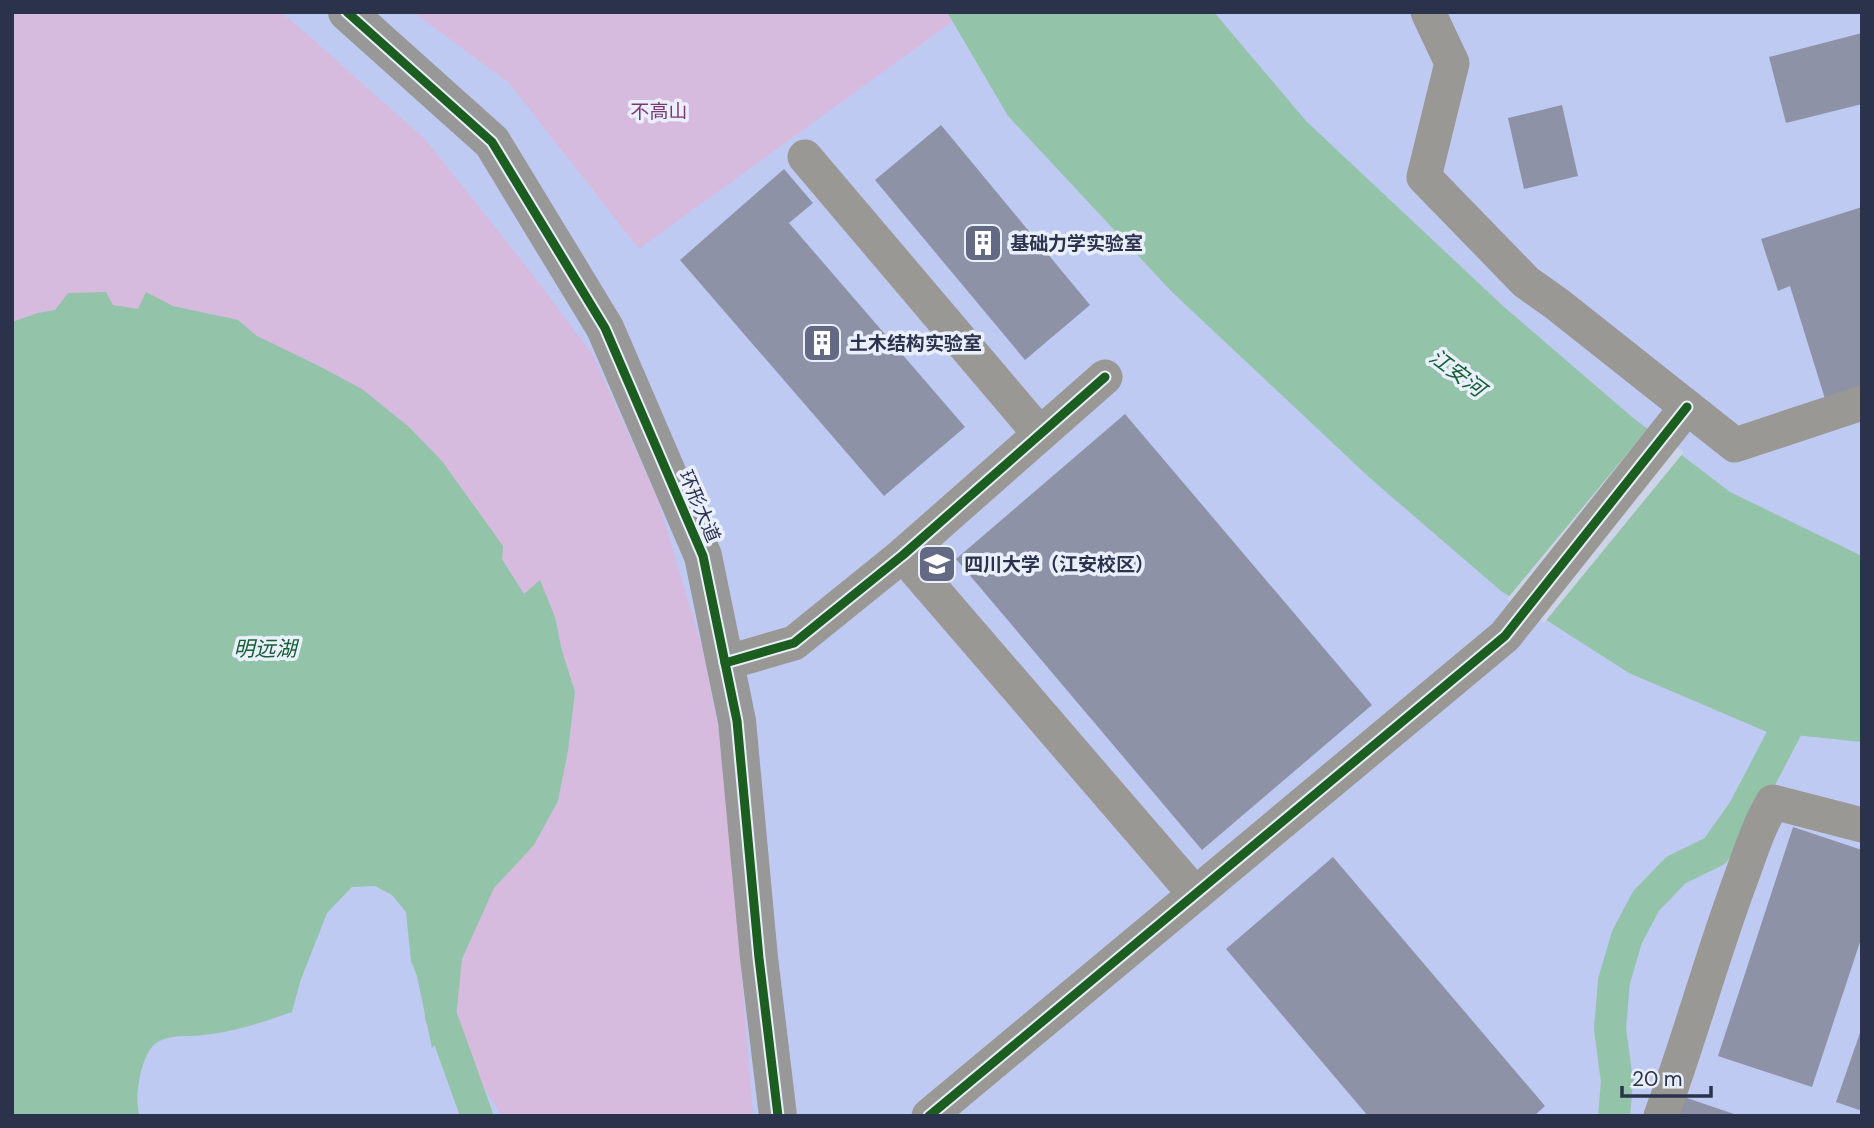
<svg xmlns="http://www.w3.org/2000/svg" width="1874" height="1128" viewBox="0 0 1874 1128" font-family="'DM Sans','Noto Sans SC',sans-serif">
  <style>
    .built { fill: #bfcaf3 }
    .green { fill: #d6bbde }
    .water { fill: #93c3a8 }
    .pier { fill: #cdd3e8 }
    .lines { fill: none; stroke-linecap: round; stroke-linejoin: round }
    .canal { stroke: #93c3a8; stroke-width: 32 }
    .building { fill: #8d92a7 }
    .street { stroke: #999894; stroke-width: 35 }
    .secondary { stroke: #979897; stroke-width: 38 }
    .cycleway-casing { stroke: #eaeffc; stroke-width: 13 }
    .cycleway { stroke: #1b5e20; stroke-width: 9 }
    .labels { text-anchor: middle; stroke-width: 7; stroke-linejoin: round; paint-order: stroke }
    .park-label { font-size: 19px; fill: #7c3674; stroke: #eaeffc }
    .poi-label { font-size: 19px; font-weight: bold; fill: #2b324c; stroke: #eaeffc; text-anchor: start }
    .street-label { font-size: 19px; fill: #2b324c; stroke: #eaeffc }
    .water-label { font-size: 21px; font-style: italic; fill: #155f32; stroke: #eaeffc }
  </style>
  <rect width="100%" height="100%" fill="#cdd3e8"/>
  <rect class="built" x="12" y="12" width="1850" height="1104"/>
  <g class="green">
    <path d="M12,12H279L292,21L425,139L530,271L593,355L658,500L704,653L728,781L734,881L753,1116H502L481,1083L456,1017L458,985L462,959L494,887L534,845L558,801L568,751L575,692L562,651L555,617L540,581L524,594L442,461L408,426L362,389L317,365L257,336L238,320L173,306L146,293L138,310L112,305L106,292L56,310L38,313L12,322Z"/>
    <path d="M413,12H947L952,22L639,249L509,83Z"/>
  </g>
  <g class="water">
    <path d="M947,12H1214L1306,121L1503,306L1632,417L1730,492L1862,556V742L1767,732L1629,673L1501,591L1371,479L1171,291L1008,116Z"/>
    <path d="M106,292L113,305L138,309L146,292L173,306L238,320L257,336L317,365L362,389L408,426L442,461L503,546L502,559L524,594L540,580L555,617L562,651L575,692L568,751L558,801L534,845L494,888L462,959L456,1017L432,1048L417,976L411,961L406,912L392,895L375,886L352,887L327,913L300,982L292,1012C258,1024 227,1034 191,1036C179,1036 165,1036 155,1044C141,1055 133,1100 140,1116H12V322L38,313L55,310L68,293Z"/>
  </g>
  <path class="pier" d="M1650,426L1684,452L1544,623L1507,599Z"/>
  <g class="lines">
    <g class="canal">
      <path d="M441,1016L477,1116"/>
      <path d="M1614,1116L1617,1081L1610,1029L1614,981L1627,937L1646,901L1676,870L1715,851L1744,810L1803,697"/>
    </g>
  </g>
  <g class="building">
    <path d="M1862,33V104L1786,123L1769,57Z"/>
    <path d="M1562,105L1578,176L1524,189L1508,118Z"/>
    <path d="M941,125L1090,305L1025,360L875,180Z"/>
    <path d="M784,169L813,203L789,223L965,427L884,496L680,260Z"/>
    <path d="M1862,207V391L1826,402L1790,286L1778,291L1761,239Z"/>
    <path d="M1125,414L1372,705L1202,850L956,559Z"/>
    <path d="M1793,827L1862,850V936L1812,1087L1718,1056Z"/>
    <path d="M1333,857L1545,1106L1534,1116H1368L1226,949Z"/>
    <path d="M1861,1030H1862V1111L1836,1102Z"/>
    <path d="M1684,1097L1737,1115L1736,1116H1678Z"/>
  </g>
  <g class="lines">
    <g class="street">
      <path d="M1428,12L1452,63L1424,177L1526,282L1557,304L1735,445L1862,403"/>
      <path d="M805,157L1040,434"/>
      <path d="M903,555L1195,894"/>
      <path d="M725,663L794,643L903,555L1105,377"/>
      <path d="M929,1116L1505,636L1687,407"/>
      <path d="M1661,1116C1690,1038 1711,959 1740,881C1750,854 1758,827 1773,802L1862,825"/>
    </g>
    <path class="secondary" d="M347,12L492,142L605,328L703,556L737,721L759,958L778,1116"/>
    <defs>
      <g id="cycleway">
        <path d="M347,12L492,142L605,328L703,556L737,721L759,958L778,1116"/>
        <path d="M725,663L794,643L903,555L1105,377"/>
        <path d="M929,1116L1505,636L1687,407"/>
      </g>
    </defs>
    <use href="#cycleway" class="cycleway-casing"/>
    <use href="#cycleway" class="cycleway"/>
  </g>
  <defs>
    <symbol id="building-square" viewBox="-11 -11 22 22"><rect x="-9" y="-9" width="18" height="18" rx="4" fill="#646a83" stroke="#eaeffc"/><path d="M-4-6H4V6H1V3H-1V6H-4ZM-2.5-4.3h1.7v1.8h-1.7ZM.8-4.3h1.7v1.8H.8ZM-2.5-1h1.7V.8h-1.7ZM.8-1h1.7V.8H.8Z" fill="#fff"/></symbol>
    <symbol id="university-square" viewBox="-11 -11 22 22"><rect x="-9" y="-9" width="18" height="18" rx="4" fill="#646a83" stroke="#eaeffc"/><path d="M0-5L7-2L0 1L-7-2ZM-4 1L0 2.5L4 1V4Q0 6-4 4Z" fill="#fff"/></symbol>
  </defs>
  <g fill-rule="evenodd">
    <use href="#building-square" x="961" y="221" width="44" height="44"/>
    <use href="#building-square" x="800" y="321" width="44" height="44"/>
    <use href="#university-square" x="915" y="542" width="44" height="44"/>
  </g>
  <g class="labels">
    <g class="park-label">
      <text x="659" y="118">不高山</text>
    </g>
    <g class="poi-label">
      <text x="1010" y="250">基础力学实验室</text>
      <text x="849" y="350">土木结构实验室</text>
      <text x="964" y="571">四川大学（江安校区）</text>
    </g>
    <g class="street-label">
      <text transform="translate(700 506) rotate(67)" y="7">环形大道</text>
    </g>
    <g class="water-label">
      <text transform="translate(1457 373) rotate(37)" y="7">江安河</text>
      <text x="265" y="656">明远湖</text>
    </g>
  </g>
  <rect width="1874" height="1128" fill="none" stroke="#2b324c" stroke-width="28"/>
  <path d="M1622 1086v10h89v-10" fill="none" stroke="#2b324c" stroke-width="3.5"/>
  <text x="1632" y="1086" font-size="21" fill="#2b324c" stroke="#eaeffc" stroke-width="5" paint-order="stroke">20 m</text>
</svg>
